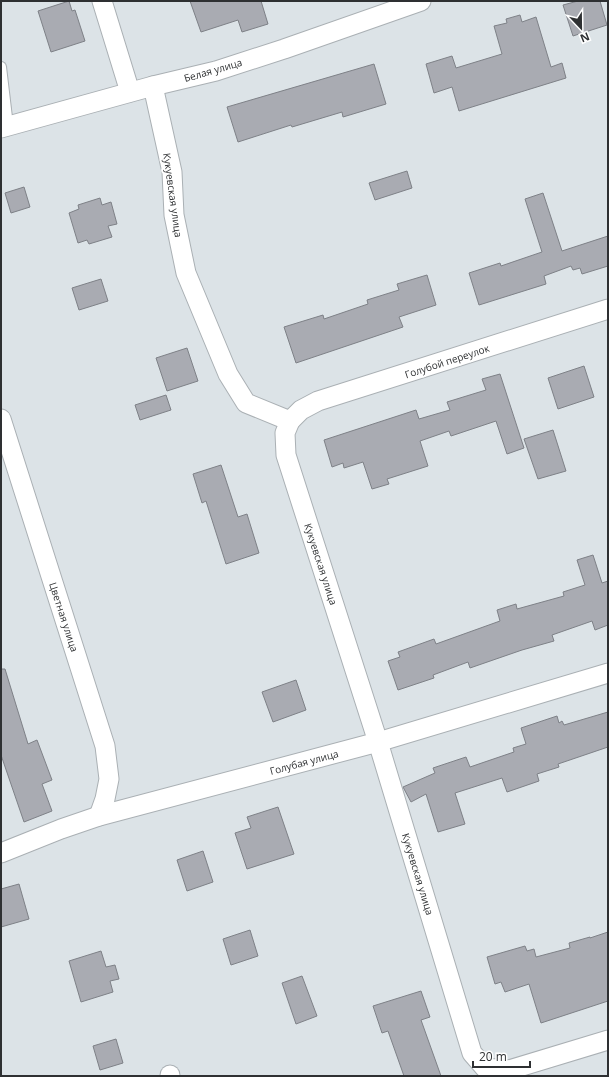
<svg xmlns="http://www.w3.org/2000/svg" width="609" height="1077" viewBox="0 0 609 1077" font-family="'Open Sans',sans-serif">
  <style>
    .building { fill: #a9abb2; stroke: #7e8187 }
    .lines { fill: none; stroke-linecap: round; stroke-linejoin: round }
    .service-casing { stroke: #aab0b4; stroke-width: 12 }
    .minor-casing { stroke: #aab0b4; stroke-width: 21 }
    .service { stroke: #fff; stroke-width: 10 }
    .minor { stroke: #fff; stroke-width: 19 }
    .labels { text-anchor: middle; stroke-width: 4; stroke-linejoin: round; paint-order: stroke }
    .street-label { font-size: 10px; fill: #2e3032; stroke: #fff }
  </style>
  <rect width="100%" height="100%" fill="#dce3e7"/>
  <g class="building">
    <path d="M69,1L72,11L75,10L85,41L51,52L38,11Z"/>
    <path d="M190,1H261L268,24L242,32L238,20L201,32Z"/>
    <path d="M578,1H600L607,25L573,36L563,5Z"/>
    <path d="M520,15L522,22L536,17L551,67L562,63L566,78L459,111L452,87L434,93L426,64L452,56L456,68L502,54L494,26L507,23L506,19Z"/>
    <path d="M374,64L386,104L343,117L342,112L292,127L291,125L238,142L227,107Z"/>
    <path d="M407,171L412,188L375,200L369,183Z"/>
    <path d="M24,187L30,207L11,213L5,193Z"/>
    <path d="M543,193L562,251L608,236V266L582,274L580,268L573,270L571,266L544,276L546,284L479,305L469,273L500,263L501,266L542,252L525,199Z"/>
    <path d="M100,198L102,205L111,202L117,224L108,226L112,237L89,244L87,240L78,243L69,213L79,209L78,205Z"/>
    <path d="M427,275L436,305L399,317L403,327L296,363L284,327L323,315L324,319L368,304L367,300L399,290L397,284Z"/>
    <path d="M101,279L108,301L79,310L72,288Z"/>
    <path d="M187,348L198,381L167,391L156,358Z"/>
    <path d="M584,366L594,397L558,409L548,378Z"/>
    <path d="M500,374L524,448L507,454L496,421L451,436L449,431L420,441L428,466L387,479L389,484L372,489L363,462L344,468L343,463L332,467L324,440L416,410L419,419L450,410L447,402L486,390L482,379Z"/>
    <path d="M166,395L171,410L140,420L135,405Z"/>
    <path d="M553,430L566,471L538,479L524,439Z"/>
    <path d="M221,465L238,517L247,514L259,553L226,564L206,501L202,503L193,474Z"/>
    <path d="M593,555L602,583L608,581V625L595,630L592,621L552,635L554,641L522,650L470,668L468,662L433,675L434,678L398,690L388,661L400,657L398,652L434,639L436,644L500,621L497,610L516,604L517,609L564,596L563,592L585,585L577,560Z"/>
    <path d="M1,669H5L28,744L37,740L52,780L42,784L52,811L24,822L1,755Z"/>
    <path d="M296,680L306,710L273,722L262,692Z"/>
    <path d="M608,712V747L558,764L559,767L537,774L539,781L507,792L502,778L455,793L465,824L438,832L426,794L411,802L403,787L435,773L433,768L466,757L470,767L514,752L513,748L526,744L521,728L557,716L559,723L562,721L564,725Z"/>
    <path d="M278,807L294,854L247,869L235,833L251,828L247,817Z"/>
    <path d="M203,851L213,882L187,891L177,860Z"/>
    <path d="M19,884L29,919L1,927V889Z"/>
    <path d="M250,930L258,956L231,965L223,939Z"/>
    <path d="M608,932V1001L541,1023L529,984L505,992L501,982L495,984L487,957L525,946L527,951L534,949L536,957L570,948L569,943L590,937V938Z"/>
    <path d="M101,951L106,967L115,965L119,979L110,981L113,992L81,1002L69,961Z"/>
    <path d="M302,976L317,1016L296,1024L282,983Z"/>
    <path d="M421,991L430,1017L421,1020L441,1076H404L388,1031L382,1033L373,1006Z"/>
    <path d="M116,1039L123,1063L100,1070L93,1046Z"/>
  </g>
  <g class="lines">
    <defs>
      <path id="service" d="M1,67L8,126"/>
      <g id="minor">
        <path d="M102,1L130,92"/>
        <path d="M153,86L172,172L174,215L186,273L228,374L246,403L290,421L285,433L286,455L378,742L472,1053L485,1068L509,1070L608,1040"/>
        <path d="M1,128L153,86L216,71L284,49L421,1"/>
        <path d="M1,419L105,746L109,779L105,799L99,816"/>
        <path d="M290,421L301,410L318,401L608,309"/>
        <path d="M1,853L61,829L99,816L378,742L608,673"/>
        <path d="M170,1075V1076"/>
      </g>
    </defs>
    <use href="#service" class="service-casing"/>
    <use href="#minor" class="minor-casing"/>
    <use href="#service" class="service"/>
    <use href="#minor" class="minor"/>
  </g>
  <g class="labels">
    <g class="street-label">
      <text transform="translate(213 70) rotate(-16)" y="4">Белая улица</text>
      <text transform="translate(173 195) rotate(82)" y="4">Кукуевская улица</text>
      <text transform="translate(447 361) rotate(-18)" y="4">Голубой переулок</text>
      <text transform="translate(321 564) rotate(72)" y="4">Кукуевская улица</text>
      <text transform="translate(64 617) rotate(72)" y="4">Цветная улица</text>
      <text transform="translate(304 762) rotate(-15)" y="4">Голубая улица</text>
      <text transform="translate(418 874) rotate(73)" y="4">Кукуевская улица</text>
    </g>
  </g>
  <rect width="609" height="1077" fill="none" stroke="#2e3032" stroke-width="4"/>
  <g transform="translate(581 28) rotate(158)" stroke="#ffffff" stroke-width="3" paint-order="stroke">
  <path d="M0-3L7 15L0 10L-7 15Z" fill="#2e3032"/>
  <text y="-6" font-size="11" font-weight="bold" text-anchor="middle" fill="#2e3032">N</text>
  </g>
  <path d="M473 1061v6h57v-6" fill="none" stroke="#2e3032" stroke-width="2"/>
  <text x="479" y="1061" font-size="12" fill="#2e3032" stroke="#ffffff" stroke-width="3" paint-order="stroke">20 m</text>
</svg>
